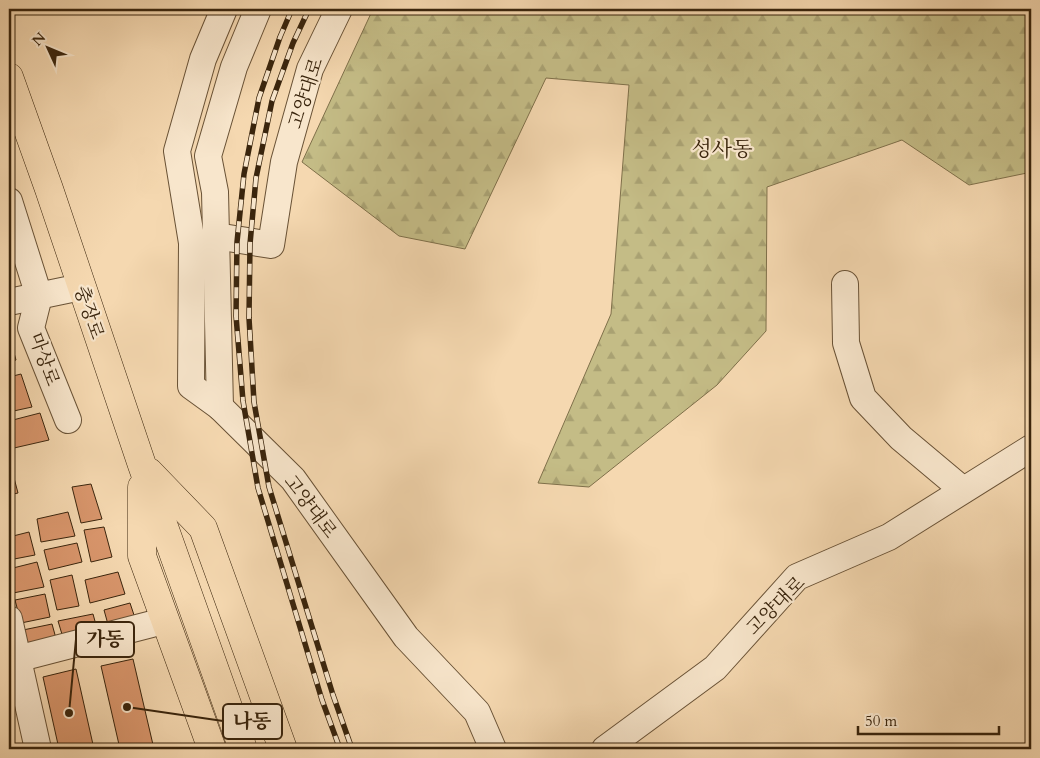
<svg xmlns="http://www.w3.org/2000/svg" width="1040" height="758" viewBox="0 0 1040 758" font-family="Cardo,'Noto Serif KR',serif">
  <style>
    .forest { fill: url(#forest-firs); stroke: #7f704a }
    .building { fill: #d9966c; stroke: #3a250d }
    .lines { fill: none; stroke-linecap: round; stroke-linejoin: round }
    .minor-casing { stroke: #695236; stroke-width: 28 }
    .major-casing { stroke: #3a250d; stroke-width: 29 }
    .minor { stroke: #f8e6cc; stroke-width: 26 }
    .major { stroke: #f5d8b0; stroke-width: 28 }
    .rail-casing { stroke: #3a250d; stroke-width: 5.5 }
    .rail { stroke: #f8e6cc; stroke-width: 4; stroke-dasharray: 11; stroke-linecap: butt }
    .labels { text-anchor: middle; stroke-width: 4.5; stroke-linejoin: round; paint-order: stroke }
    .street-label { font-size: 19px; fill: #3a250d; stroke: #f8e6cc }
    .quarter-label { font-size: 21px; fill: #3a250d; stroke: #f8e6cc }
    .leader { fill: none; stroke: #3a250d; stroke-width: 2 }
    .callout-dot { fill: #3a250d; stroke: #f8e6cc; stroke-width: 2 }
    .callout { fill: #f8e6cc; stroke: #3a250d; stroke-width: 2 }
    .callout-label { font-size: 20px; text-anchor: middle; font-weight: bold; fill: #3a250d }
  </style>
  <defs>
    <pattern id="forest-firs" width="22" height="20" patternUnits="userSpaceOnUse" patternTransform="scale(1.25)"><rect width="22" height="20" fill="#c4bc86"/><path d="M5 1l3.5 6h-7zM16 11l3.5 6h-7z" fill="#a9a172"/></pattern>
  </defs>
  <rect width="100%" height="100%" fill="#f5d8b0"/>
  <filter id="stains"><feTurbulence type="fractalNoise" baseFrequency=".004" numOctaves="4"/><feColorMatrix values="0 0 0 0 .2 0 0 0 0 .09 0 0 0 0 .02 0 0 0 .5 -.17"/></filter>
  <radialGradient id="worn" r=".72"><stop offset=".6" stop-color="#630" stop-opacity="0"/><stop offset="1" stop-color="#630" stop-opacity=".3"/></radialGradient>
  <path class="forest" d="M373,9H1031V165L1027,173L969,185L902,140L767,187L766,331L717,385L589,487L538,483L611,314L629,85L546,78L465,249L399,236L302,162Z"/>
  <g class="building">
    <path d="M9,335L16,360L9,362Z"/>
    <path d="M21,374L32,407L9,412V377Z"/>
    <path d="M40,413L49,440L14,448L9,421Z"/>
    <path d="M9,459L18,493L9,495Z"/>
    <path d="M91,484L102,519L81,523L72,487Z"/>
    <path d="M68,512L75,536L41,542L37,519Z"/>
    <path d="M104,527L112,557L91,562L84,530Z"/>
    <path d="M29,532L35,555L9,560V537Z"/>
    <path d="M77,543L82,562L49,570L44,550Z"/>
    <path d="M37,562L44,587L13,593L9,569Z"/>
    <path d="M118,572L125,594L90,603L85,580Z"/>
    <path d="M72,575L79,606L57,610L50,580Z"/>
    <path d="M45,594L50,617L21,623L15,600Z"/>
    <path d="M130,603L136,621L109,628L104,610Z"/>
    <path d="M93,614L98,632L64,641L58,621Z"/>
    <path d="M52,624L57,642L27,650L23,630Z"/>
    <path d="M133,659L154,749H120L101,666Z"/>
    <path d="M76,669L94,749H59L43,677Z"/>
  </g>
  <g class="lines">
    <defs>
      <g id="minor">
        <path d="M224,9L203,59L177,151L192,243L191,386L220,407L293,479L406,637L477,712L493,749"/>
        <path d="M9,201L39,296L31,328L68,420"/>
        <path d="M216,236L271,245L284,162L310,69L339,9"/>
        <path d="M845,284L846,343L863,398L901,438L963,490"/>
        <path d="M9,302L81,287"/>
        <path d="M220,407L215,192L208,156L234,67L258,9"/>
        <path d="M9,619L38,749"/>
        <path d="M9,661L152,624"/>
        <path d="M605,749L715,668L797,577L889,537L1031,448"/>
      </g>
      <g id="major">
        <path d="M9,77L49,189L142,465L243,749"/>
        <path d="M149,472L203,528L283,749"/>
        <path d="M142,487V556L212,749"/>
      </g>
    </defs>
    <use href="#minor" class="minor-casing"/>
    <use href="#major" class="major-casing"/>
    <use href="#minor" class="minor"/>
    <use href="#major" class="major"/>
    <defs>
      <g id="rail">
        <path d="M292,9L280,37L259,98L244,174L237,242L236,316L243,401L258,488L322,700L340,749"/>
        <path d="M309,9L293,43L272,101L256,178L250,244L249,318L254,402L269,487L333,695L352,749"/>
      </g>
    </defs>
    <use href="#rail" class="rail-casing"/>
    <use href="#rail" class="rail"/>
  </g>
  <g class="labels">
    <g class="street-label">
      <text transform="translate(305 93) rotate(-72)" y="7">고양대로</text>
      <text transform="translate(90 312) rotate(71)" y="7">충장로</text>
      <text transform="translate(45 359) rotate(70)" y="7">마상로</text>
      <text transform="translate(311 506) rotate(53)" y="7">고양대로</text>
      <text transform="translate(775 605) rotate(-45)" y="7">고양대로</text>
    </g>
    <g class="quarter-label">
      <text x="722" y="156">성사동</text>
    </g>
  </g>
  <path class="leader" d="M69 713L76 639M127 707L223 721"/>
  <g class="callout-dot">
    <circle cx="69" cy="713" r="5"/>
    <circle cx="127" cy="707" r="5"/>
  </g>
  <g class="callout">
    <rect x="76" y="622" width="58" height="35" rx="5"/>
    <rect x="223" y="704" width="59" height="35" rx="5"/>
  </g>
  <g class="callout-label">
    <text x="105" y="646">가동</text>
    <text x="252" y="728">나동</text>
  </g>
  <rect width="1040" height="758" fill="none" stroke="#f5d8b0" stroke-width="30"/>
  <rect x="10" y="10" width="1020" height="738" fill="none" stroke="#3a250d" stroke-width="2.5"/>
  <rect x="15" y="15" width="1010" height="728" fill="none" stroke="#3a250d"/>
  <g transform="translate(48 48) rotate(314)" stroke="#f8e6cc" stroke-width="4" paint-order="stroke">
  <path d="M0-4L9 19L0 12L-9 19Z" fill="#3a250d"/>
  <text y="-8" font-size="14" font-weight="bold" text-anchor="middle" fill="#3a250d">N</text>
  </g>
  <path d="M858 726v8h141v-8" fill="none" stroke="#3a250d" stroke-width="2.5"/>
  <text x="865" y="726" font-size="15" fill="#3a250d" stroke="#f8e6cc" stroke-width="4" paint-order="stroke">50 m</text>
  <rect width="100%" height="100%" filter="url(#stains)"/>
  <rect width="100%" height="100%" fill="url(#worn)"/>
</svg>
